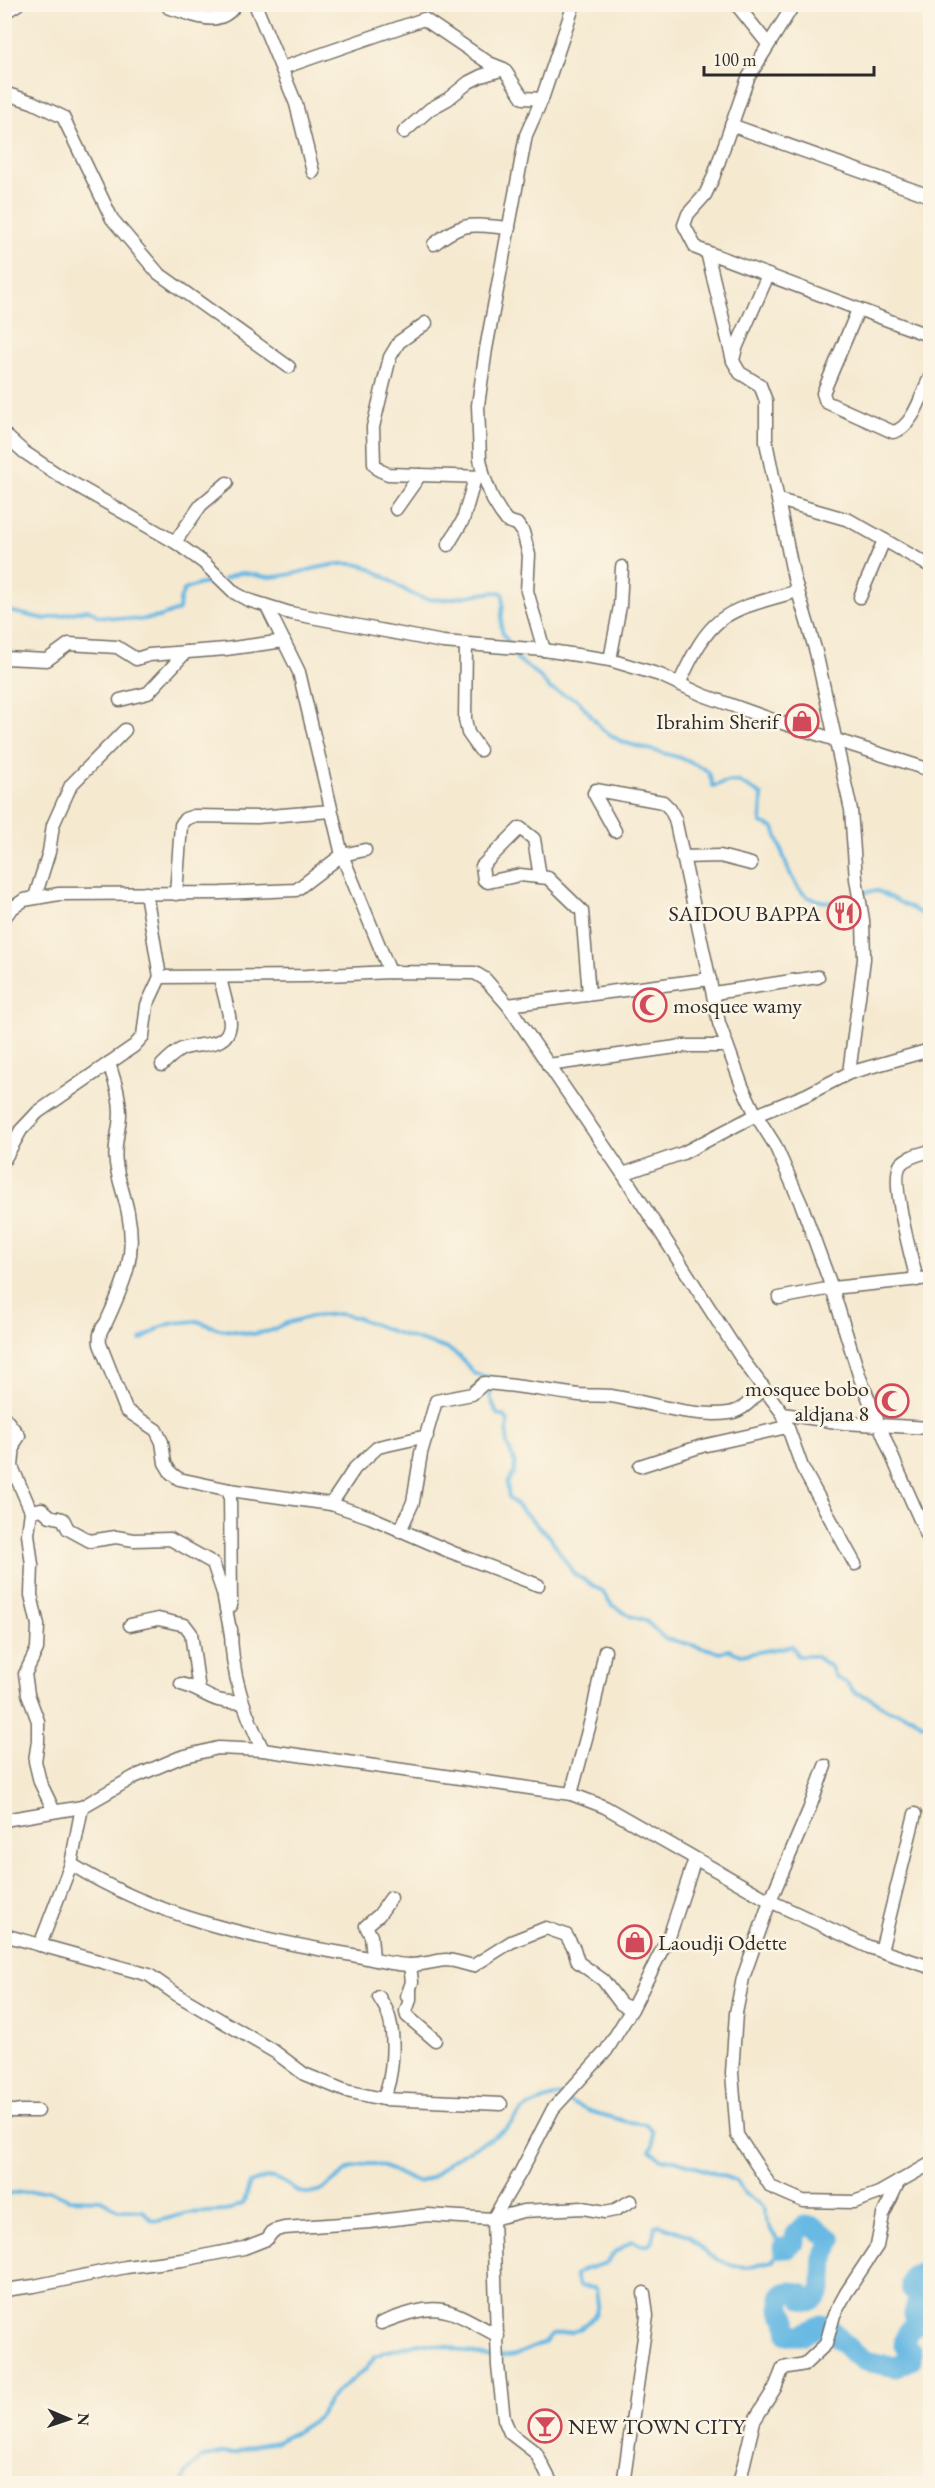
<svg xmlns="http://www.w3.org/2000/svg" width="935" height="2488" viewBox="0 0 935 2488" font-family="'EB Garamond',serif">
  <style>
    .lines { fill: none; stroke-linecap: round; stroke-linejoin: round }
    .stream { stroke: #68b9e3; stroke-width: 4 }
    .river { stroke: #68b9e3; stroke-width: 21 }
    .minor-casing { stroke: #726e65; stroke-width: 15 }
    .minor { stroke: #fff; stroke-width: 12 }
    .labels { text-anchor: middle; stroke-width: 5; stroke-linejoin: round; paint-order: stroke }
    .poi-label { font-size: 22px; fill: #2b2b2b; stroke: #fcf5e5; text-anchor: end }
  </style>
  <rect width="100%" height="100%" fill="#fcf5e5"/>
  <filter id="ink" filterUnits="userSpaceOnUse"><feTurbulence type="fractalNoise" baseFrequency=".0167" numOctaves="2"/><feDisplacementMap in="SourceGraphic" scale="12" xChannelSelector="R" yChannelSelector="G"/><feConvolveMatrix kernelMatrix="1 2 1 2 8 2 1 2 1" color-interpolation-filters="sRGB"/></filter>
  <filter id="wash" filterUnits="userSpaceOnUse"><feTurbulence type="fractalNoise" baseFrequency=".008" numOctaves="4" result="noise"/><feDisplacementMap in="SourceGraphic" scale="24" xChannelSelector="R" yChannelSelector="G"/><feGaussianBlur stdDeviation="1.35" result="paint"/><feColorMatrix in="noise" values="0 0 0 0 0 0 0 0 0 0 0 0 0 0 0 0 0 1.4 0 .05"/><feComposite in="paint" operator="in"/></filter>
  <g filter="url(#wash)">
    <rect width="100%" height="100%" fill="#f5e9d0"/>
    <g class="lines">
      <g class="stream">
        <path d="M224,579C252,566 247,578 272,577C301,576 337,556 367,567C386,575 407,596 427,599C452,602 476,592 500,592L503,594C505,613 494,629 510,643"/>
        <path d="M4,610L45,619L86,610L92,611L98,616L139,620L159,617L179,610L180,600L184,590L197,585L217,581"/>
        <path d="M512,650L517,659L539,676L550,689L578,700L603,730L622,742L681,758L702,768L709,773L713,786L730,781L739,782L762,795L761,823L774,828C782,848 789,886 808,897C817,902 830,902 841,903L862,892L878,891L930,918"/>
        <path d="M141,1340L161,1327L174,1323L197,1321L219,1329L253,1334L270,1331L284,1324L312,1316L341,1314L358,1318L396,1333L448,1349L460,1357L474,1373L492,1379L490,1397L497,1414L504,1416L508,1421L507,1444L515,1463L514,1473L507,1483L509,1498L550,1537L574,1574L602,1591L612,1605L630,1616L645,1620L664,1638L720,1652L729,1650L741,1655L792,1646L798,1656H815L831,1667L835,1677L847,1683L854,1692L868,1697L889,1710L913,1717L922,1724L930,1725"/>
        <path d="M4,2194L48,2190L69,2199L101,2200L118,2210L143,2211L152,2220L158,2221L188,2213L225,2211L243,2204L250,2183C284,2167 287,2194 308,2193C334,2192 340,2163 373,2164C387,2165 414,2183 418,2182C432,2180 441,2168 452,2160C468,2149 487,2142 503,2131C509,2127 513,2120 519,2114C530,2103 545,2100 560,2095"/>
        <path d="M182,2484L186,2473L201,2458L224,2453H236L256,2445L277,2442L297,2431L317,2418L336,2392L366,2369L375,2356L385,2352L419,2343L445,2346L487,2357H502L515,2355L544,2343L552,2335L572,2332L580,2329L595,2315L598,2304L596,2290L593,2288L579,2286L575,2275L583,2270L606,2263L614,2253L632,2241L642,2245H649L652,2241L655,2226L659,2225L689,2235L708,2255L733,2266L747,2267L772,2261L783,2248L772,2232L765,2216L763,2206L744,2193L737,2181L675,2160L661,2159L650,2150L653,2145L652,2131L646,2124L628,2122L589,2111L565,2100"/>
      </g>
      <path class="river" d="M783,2248H788L795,2241L796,2233L805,2226L814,2227L832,2240C831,2247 825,2250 824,2257C822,2273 827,2294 810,2301L803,2299L800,2293C793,2292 786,2291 781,2295V2310L787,2320L789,2335H802L821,2325L827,2326L852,2352L865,2361L896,2367L911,2360V2352L904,2345C905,2333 911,2327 921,2321L914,2314L915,2308L922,2298L912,2290L911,2284L914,2275L930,2271"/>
    </g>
  </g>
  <g filter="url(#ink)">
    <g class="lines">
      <defs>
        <g id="minor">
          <path d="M255,4L296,104L313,172"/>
          <path d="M736,4L768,44"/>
          <path d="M794,4L748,78L713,178L705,195L688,214L684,225L696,248L930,336"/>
          <path d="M169,8C192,13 218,31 236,4"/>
          <path d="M4,13L18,4"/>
          <path d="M282,68L424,19L489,63L504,69L523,98L542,99"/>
          <path d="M4,93L32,102L63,117L112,219L158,273L289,367"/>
          <path d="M731,125L930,196"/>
          <path d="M404,132L430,109L448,99L469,82L481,76L504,69"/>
          <path d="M434,244C464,220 473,225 509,228"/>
          <path d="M707,252L733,361L740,373L760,385L766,401V442L794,578L816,652L851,810L856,879L863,920L864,959L849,1073"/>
          <path d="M858,310L823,393L826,402L893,432C913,428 922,393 930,377"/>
          <path d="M426,323L399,342L390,357L373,427L374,464L379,470L388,474L484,477"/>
          <path d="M733,360L736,348L768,275"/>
          <path d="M4,434L24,452L60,476L175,542L204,563L235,593L248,600L290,613L443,642L544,650L610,660L660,675L703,695L773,720L930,770"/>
          <path d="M779,500L849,520L930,566"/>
          <path d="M396,509L420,475"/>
          <path d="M175,542L201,505L227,483"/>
          <path d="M448,545L463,520L475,478"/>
          <path d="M860,597L884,540"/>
          <path d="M267,607L299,672L342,855L390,972"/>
          <path d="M466,645L465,719L468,733L480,750"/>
          <path d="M544,650L527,591L529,555L523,532L517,524L507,521L501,513L493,500L484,477L480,459L478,405L486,349L526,135L542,99L574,4"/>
          <path d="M4,658L47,660L69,644L117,647L136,659L149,655L226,649L284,641"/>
          <path d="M610,660L620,606L622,567"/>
          <path d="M679,684C712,611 724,612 798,591"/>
          <path d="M120,700L148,693L186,652"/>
          <path d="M615,831L594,793L596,790L663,802L670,809L675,819L719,1023L742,1086L756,1115L775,1145L802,1206L832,1288L860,1378L897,1468L930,1542"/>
          <path d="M682,857L720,856L751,864"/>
          <path d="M540,877L534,839L520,828L482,866L484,880L488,882L520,875L548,878L582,911L589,994"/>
          <path d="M146,893L160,977"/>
          <path d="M176,894L181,825L185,819L194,816L257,817L331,811"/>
          <path d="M35,897L49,852L53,825L71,785L125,730"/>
          <path d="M4,918L11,909L24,900L59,894L221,893L296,890L342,855L365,850"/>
          <path d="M714,993L818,977"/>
          <path d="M508,1005L710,979"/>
          <path d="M109,1063C114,1080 120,1095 120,1113C120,1129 113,1147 116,1163C118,1180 125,1196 128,1213C137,1257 124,1283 106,1323C100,1330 99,1335 100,1344L126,1410L156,1430L162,1442L165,1463L171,1473L179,1479L230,1490L331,1504L370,1517L451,1552L538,1585"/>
          <path d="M162,1065C167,1060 173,1054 180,1050C195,1041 228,1051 230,1024C230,1013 222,989 220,977"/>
          <path d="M548,1065L683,1046H727"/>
          <path d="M4,1160L21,1130L38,1112L134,1046L143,1036L147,1005L160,977L307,976L390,972L475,973L485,979L508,1005L623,1174L742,1359L783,1414L844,1423L930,1428"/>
          <path d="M623,1174L683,1153L756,1115L806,1095L849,1073L930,1050"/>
          <path d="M917,1280C912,1260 889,1178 901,1164C908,1156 921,1154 930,1151"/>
          <path d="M779,1298L832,1288L930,1278"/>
          <path d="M783,1414L802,1467L855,1564"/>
          <path d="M4,1417L19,1436L14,1444L12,1467L31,1511L28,1534L32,1565L31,1595L38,1625L37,1649L25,1674L28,1694L38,1721V1741L35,1761L40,1782L54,1811"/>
          <path d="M640,1466L702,1446L787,1427"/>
          <path d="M230,1490L231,1606"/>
          <path d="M331,1504L355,1468L378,1447L427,1436"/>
          <path d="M31,1511L42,1509L50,1516L63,1519L68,1529L90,1541L116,1537L134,1540L170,1539L213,1563L223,1593L231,1635"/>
          <path d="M400,1531L413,1502L421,1453L436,1401L472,1394L484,1383C517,1385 547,1391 579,1395C590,1396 601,1395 611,1396C648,1402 692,1418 729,1413C744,1411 755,1397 763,1386"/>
          <path d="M130,1625L158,1619L185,1625L191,1633L199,1690"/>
          <path d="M231,1629C231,1674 244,1711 263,1750"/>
          <path d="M181,1684C208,1692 210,1704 242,1702"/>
          <path d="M571,1794L592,1716L605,1651"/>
          <path d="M82,1807L71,1864C153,1916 252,1938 347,1954C367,1957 389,1965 410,1965C422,1965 434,1961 446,1960C454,1960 464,1964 473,1966L511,1942L546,1928L566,1935L574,1949L578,1962L603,1980L621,2004L632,2009"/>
          <path d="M4,1820L82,1807L134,1777L181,1757L218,1748L263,1750L571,1794L605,1807L770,1901L809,1810L825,1766"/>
          <path d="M4,1935L149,1975L176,1994L275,2052L304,2074L346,2091L383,2099L501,2104"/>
          <path d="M40,1945L71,1864"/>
          <path d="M881,1951L915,1814"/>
          <path d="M373,1958L371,1936L366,1926L379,1915L391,1898"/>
          <path d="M930,1967L869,1947L770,1901L743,1978L736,2013L732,2073L737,2135L771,2187L803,2201L854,2202L879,2193L930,2164"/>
          <path d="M410,1989V2000L406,2011L407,2016L435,2040"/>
          <path d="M407,1996L412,1982L410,1965"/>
          <path d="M379,1997C382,2003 386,2007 388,2014C396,2036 393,2079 383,2099"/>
          <path d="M4,2111H38"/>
          <path d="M4,2290L34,2286L126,2267L182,2260L244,2248L267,2239L273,2231L284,2228L370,2222L428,2215L493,2219L523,2211L583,2208L605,2212L615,2210L631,2201"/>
          <path d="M381,2323C440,2300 445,2307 498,2336"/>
          <path d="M552,2484L536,2453L510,2433L504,2419L498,2366L493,2219L520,2173L553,2109L606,2051L632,2009L670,1934L695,1859"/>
          <path d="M626,2484L624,2478L647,2316L644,2293"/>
          <path d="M739,2484L754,2421L775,2388L783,2368L805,2364L826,2344L834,2315L846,2293L877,2246L883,2215L899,2181"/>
        </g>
      </defs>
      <use href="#minor" class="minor-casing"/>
      <use href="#minor" class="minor"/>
    </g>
  </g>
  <defs>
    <symbol id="shop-ring" viewBox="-11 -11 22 22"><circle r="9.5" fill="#fcf5e5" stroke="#d1495b" stroke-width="1.5"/><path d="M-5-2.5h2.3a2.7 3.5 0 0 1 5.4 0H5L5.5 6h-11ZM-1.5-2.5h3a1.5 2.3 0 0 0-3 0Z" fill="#d1495b"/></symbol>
    <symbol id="restaurant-ring" viewBox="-11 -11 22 22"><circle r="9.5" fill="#fcf5e5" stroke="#d1495b" stroke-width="1.5"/><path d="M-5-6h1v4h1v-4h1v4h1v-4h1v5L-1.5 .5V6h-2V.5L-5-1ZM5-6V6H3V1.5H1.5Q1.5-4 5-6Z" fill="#d1495b"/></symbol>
    <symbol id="mosque-ring" viewBox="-11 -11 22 22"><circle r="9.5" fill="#fcf5e5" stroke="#d1495b" stroke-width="1.5"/><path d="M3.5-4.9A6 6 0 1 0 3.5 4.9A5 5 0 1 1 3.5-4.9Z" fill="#d1495b"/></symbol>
    <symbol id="bar-ring" viewBox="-11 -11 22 22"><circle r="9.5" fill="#fcf5e5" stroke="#d1495b" stroke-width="1.5"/><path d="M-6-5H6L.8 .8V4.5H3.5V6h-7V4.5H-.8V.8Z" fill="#d1495b"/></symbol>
  </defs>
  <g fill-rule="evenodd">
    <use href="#shop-ring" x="783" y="702" width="38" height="38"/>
    <use href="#restaurant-ring" x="825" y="894" width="38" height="38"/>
    <use href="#mosque-ring" x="631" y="986" width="38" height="38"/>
    <use href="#mosque-ring" x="873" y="1382" width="38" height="38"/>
    <use href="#shop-ring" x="616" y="1923" width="38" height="38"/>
    <use href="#bar-ring" x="526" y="2407" width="38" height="38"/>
  </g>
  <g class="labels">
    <g class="poi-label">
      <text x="779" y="729">Ibrahim Sherif</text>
      <text x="821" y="921">SAIDOU BAPPA</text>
      <text x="673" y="1013" text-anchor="start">mosquee wamy</text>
      <text x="869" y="1396">mosquee bobo<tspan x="869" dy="25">aldjana 8</tspan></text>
      <text x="658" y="1950" text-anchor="start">Laoudji Odette</text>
      <text x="568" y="2434" text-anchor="start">NEW TOWN CITY</text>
    </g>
  </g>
  <rect width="935" height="2488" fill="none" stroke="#fcf5e5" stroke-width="24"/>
  <g transform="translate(69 2419) rotate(92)" stroke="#fcf5e5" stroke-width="4.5" paint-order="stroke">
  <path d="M0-4.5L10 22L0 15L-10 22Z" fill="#2b2b2b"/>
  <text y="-9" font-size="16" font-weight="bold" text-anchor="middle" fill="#2b2b2b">N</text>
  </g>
  <path d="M704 66v9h170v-9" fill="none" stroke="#2b2b2b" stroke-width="3"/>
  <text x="713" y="66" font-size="18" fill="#2b2b2b" stroke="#fcf5e5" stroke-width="4.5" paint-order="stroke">100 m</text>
</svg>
